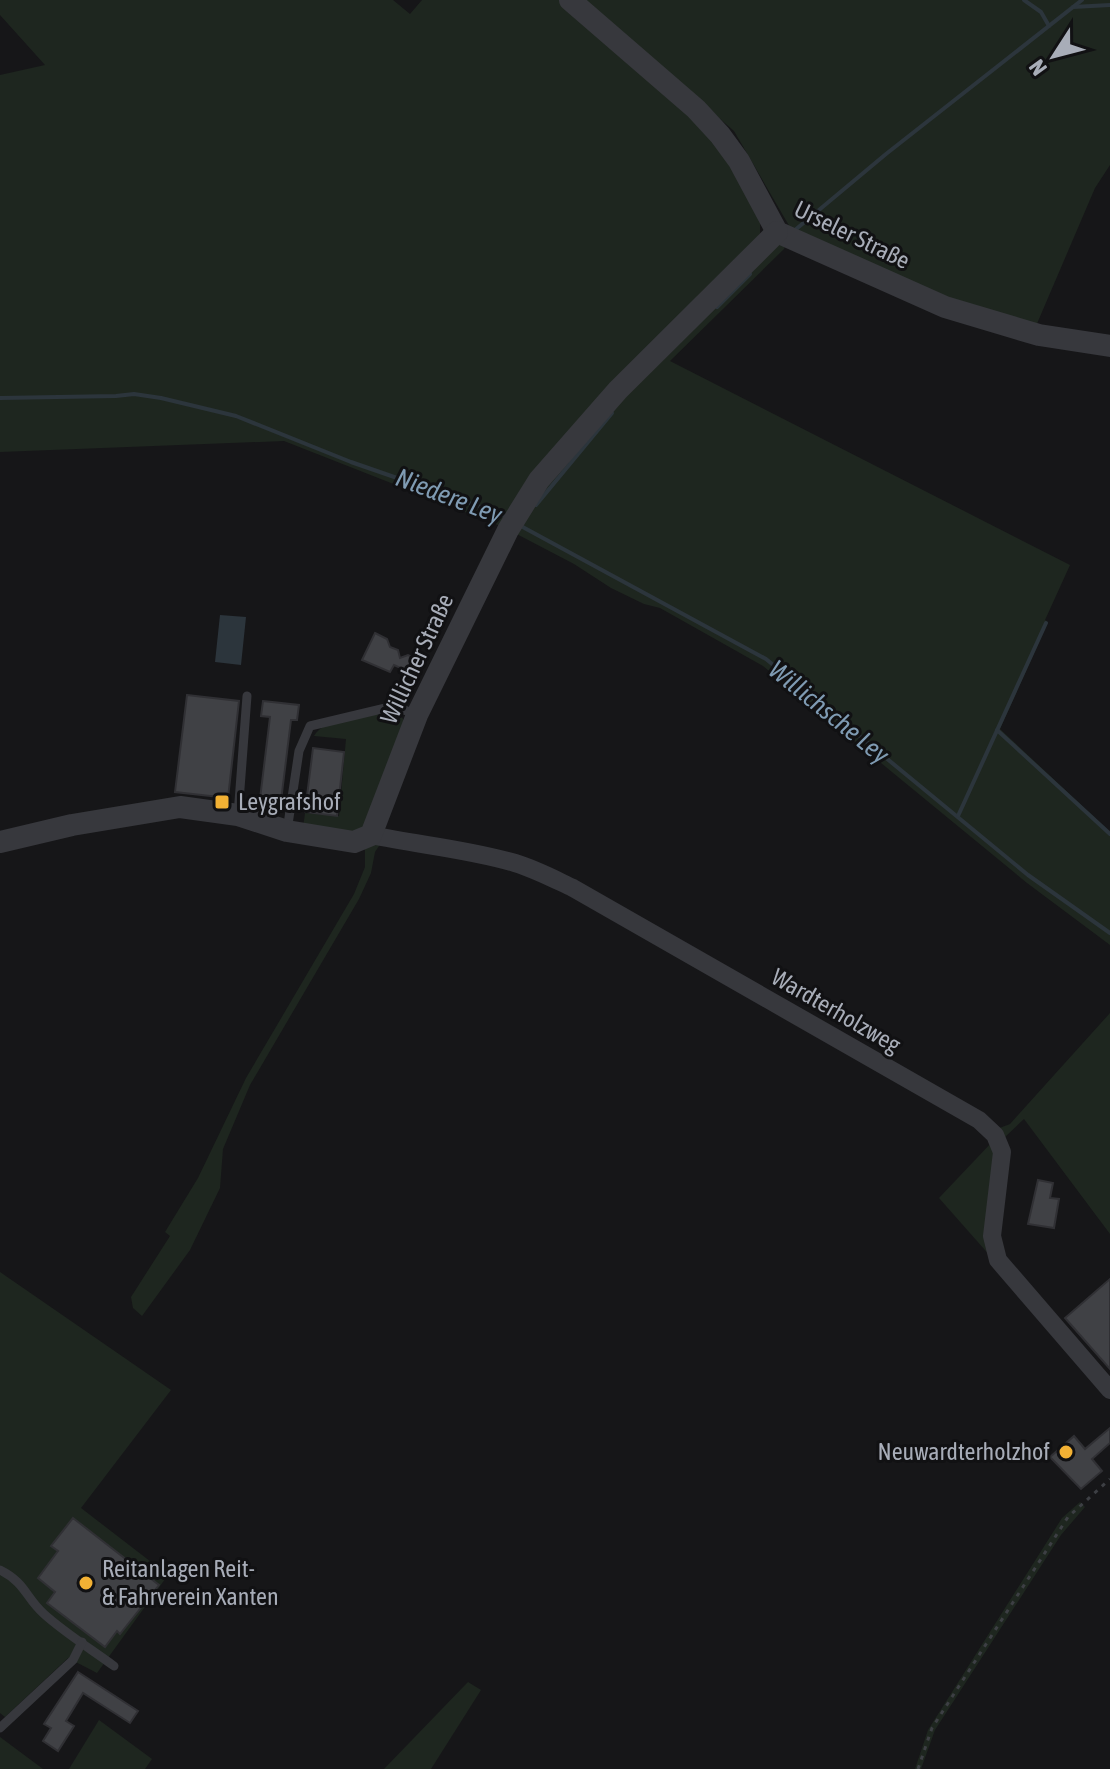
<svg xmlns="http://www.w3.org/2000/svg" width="1110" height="1769" viewBox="0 0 1110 1769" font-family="'Asap Condensed',sans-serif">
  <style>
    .green { fill: #1e261f }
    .water { fill: #2c353c }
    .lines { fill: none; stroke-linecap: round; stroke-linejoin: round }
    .stream { stroke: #2c353c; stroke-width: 4 }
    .building { fill: #404145; stroke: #303034; stroke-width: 2 }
    .path { stroke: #3d3f44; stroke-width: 3; stroke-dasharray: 4 6; stroke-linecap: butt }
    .service { stroke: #37383d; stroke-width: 9 }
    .minor { stroke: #37383d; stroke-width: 18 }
    .tertiary { stroke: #37383d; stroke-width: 22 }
    .poi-dot { fill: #f2b134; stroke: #111113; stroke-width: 3 }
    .labels { text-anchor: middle; stroke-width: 6; stroke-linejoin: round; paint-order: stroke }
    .street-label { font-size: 24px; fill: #a8adb8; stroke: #111113 }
    .poi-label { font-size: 24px; fill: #a8adb8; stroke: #111113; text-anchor: start }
    .water-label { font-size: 26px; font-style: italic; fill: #7f9bb3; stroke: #111113 }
  </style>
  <rect width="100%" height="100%" fill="#161618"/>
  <g class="green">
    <path d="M0,0H393L410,14L422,0H559L719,141L760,214V235L537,491L775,239L786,243L784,249L670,361L1070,565L1045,620L1048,622L1000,729L1110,832V945L1027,883L763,666L660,608L644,604L611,588L574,564L503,527L284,441L0,452V75L45,65L0,15Z"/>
    <path d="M583,0H1110V165L1095,188L1036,326L946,300L791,229L734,131Z"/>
    <path d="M390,713L401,716L407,725L365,833L303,828L305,813L339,816L346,739L314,736C324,717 369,716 390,713Z"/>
    <path d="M381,843L375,852L371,873L359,899L250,1085L223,1149L220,1188L190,1250L142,1316L133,1308L131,1297L170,1236L165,1232L198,1178L246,1078L354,894L365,867V850L362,847Z"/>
    <path d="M1110,1013V1234L1024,1119L1004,1138L997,1129L1010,1124Z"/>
    <path d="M994,1140L992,1258L939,1198Z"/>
    <path d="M0,1272L171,1390L81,1508L168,1575L97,1673L68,1658L5,1717L0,1713Z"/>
    <path d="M1080,1502L1085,1507L1061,1535L935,1730L921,1769H915L928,1730L1062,1518Z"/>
    <path d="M468,1682L481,1690L431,1769H384Z"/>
    <path d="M99,1720L152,1759L145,1769H69Z"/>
    <path d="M0,1737L43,1769H0Z"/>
  </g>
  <path class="water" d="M220,615L246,617L241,665L215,662Z"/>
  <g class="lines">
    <g class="stream">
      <path d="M1024,0L1041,12L1049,26"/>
      <path d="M1073,7L1110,5"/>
      <path d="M795,230L886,154L1082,0"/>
      <path d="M717,307L750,274"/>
      <path d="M0,398L116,396L134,394L161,398L236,416L351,462L498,513L508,518"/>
      <path d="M536,505L612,413"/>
      <path d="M519,525L766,659L1028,875L1110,933"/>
      <path d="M997,730L1110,834"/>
      <path d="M958,816L1046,623"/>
    </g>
  </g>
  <g class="building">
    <path d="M375,633L387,639L390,647L398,650L400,658L408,655L419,660L412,673L394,665L390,672L362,660Z"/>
    <path d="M187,695L239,701L228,798L175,792Z"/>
    <path d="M263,701L299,705L297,720H291L280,809L259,807L270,717L261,716Z"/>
    <path d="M313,748L344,752L337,816L305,812Z"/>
    <path d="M1038,1180L1053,1183L1050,1198L1059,1199L1054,1228L1028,1224Z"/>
    <path d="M1110,1279V1369L1065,1318Z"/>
    <path d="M1110,1428V1443L1092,1459L1102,1471L1081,1489L1050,1457L1074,1436L1085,1449Z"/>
    <path d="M73,1518L159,1585L120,1634L117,1631L105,1647L47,1603L55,1592L38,1578L58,1551L51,1546Z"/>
    <path d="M78,1672L138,1711L130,1723L83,1693L66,1721L74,1726L58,1751L43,1741L51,1728L44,1724Z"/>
  </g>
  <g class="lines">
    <path class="path" d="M918,1769L932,1728L1068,1517L1110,1479"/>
    <g class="service">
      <path d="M238,815L247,696"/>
      <path d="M287,831L299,751L310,726L394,706L417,715"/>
      <path d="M0,1570C26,1583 25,1597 44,1614C65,1633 91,1649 114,1666"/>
      <path d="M0,1728L73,1660L82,1642"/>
    </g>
    <path class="minor" d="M371,835C419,845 468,849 515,863C535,869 554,879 573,888L979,1120L995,1135L1002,1152L992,1236L998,1260L1110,1390"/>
    <g class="tertiary">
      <path d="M570,0L696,109L720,135L739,161L777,232L945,307L1039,335L1110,346"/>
      <path d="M0,842L72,825L180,807L238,815L287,831L354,842L371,835L417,715L508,530L539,480L618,390L777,232"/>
    </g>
  </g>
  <g class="poi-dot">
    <rect x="214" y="794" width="16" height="16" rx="4"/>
    <circle cx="1066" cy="1452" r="8"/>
    <circle cx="86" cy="1583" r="8"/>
  </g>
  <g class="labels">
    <g class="street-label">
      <text transform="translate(852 235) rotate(26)" y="8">Urseler Straße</text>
      <text transform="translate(417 659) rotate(-65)" y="8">Willicher Straße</text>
      <text transform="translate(836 1011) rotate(30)" y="8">Wardterholzweg</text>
    </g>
    <g class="poi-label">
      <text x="238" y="810">Leygrafshof</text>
      <text x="1050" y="1460" text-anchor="end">Neuwardterholzhof</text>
      <text x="102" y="1577">Reitanlagen Reit-<tspan x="102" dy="28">&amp; Fahrverein Xanten</tspan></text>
    </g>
    <g class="water-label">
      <text transform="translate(449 496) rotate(21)" y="9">Niedere Ley</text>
      <text transform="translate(829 712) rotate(39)" y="9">Willichsche Ley</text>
    </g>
  </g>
  <g transform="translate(1054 56) rotate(234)" stroke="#111113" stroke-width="6" paint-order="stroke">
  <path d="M0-6L14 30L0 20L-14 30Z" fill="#a8adb8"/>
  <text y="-12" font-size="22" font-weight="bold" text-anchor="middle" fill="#a8adb8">N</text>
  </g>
</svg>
